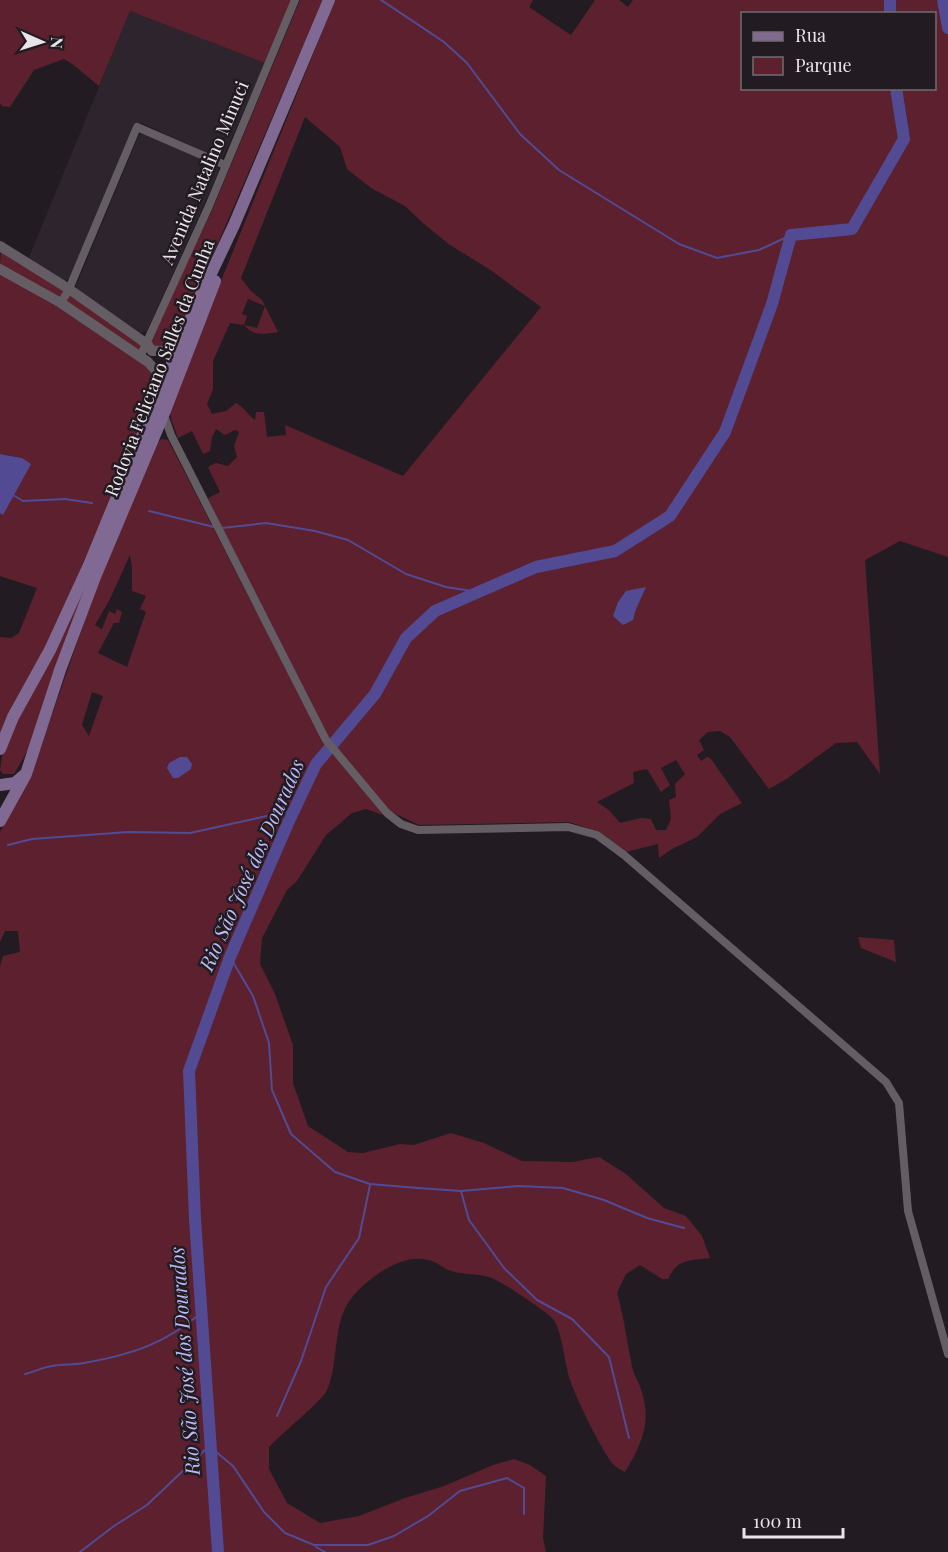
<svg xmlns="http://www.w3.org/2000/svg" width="948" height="1552" viewBox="0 0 948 1552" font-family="'Playfair Display',serif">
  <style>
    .built { fill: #2e242e }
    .green { fill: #5c202f; fill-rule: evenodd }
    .water { fill: #524b93 }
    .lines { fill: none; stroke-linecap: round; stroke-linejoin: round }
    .stream { stroke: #524b93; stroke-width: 2 }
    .river { stroke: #524b93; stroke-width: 12 }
    .street { stroke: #645d64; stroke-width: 8 }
    .secondary { stroke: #645d64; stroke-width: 10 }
    .primary { stroke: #806a93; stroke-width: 12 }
    .labels { text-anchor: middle; stroke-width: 5; stroke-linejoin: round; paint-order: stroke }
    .street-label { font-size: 18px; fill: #e8e4e8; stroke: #221c22 }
    .water-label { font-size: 20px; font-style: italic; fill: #bbbaf7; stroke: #221c22 }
  </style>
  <rect width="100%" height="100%" fill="#221c22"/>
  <g class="built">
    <path d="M130,11L265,63L223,157L218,158L142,123H134L69,279L64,280L28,260Z"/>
    <path d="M143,134L217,165L219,171L147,331L141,333L77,293L76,286L139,135Z"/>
  </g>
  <g class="green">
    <path d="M0,0H291L265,63L130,11L99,86C87,77 77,66 64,59L34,70L10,107L2,106L0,103Z"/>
    <path d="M300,0H323L173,347L159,349L149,343L213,208Z"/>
    <path d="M335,0H533L529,7L571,35L595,0H619L628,7L633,0H948V557L900,541L865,560L880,774L857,742L836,743L788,778L769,789L730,737L720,731L708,732L699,740L704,750L697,755L701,761L707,757L711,759L742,803L720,814L697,837L672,849L659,858L658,844L626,852L600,832L569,822L419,825L390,811L332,744L327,735L234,554L208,498L220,492L208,467L216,463L228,466L237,457L234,446L239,432L235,430L225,435L216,429L212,437L210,451L203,454L192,431L178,438L172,422L169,409ZM742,14H934V88H742ZM305,117L340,147L347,169L371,188L405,206L424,224L450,245L489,269L541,307L403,476L285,425L286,435L267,437L264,412H256L255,420C248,415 244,407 236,403L226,411L212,414L207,404L213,389V361L230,323L244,325C254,337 264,334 278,332L262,300L251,291L241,278ZM248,299L265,306L257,328L244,325L247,316L242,314ZM676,760L685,774L675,784L676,797L669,800L671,819L666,830H656L651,819L641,818L620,823L610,811L597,802L634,783L633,772L647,769L661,792L670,785L661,768Z"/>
    <path d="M1,250L66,289L61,300L0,265Z"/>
    <path d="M0,271L60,306L145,365L158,381L149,413L46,647L0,736V637L11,638L19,633L37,588L0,576V513L3,514L22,458L0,454Z"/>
    <path d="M68,292L143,344L140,353L64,304Z"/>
    <path d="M154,416L35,738L14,774H3L0,770L3,751Z"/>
    <path d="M162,439L168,440L323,741L386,816L366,809L352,813L326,835L297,881L287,890L262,938L260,964L275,994L293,1045V1083L308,1126L348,1152L363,1153L400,1144L414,1145L451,1133L484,1143L522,1161L572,1162L599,1157L626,1174L664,1208L686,1216L702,1236L710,1258C689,1261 678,1258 668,1279H662L640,1265L626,1274L617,1293C624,1317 627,1342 632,1366C634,1376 640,1384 642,1393C652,1423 640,1447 625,1472C622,1470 617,1468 614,1465C603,1454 575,1396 570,1380C565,1366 562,1330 553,1319C546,1311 498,1279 489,1277C475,1273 462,1275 448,1270C442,1267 435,1261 428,1260C402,1253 370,1277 354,1295C331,1320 340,1361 327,1390C323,1400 280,1435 269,1447V1469L287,1503L320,1523L359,1516L405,1498L444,1486L493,1465L514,1459L530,1465L546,1476L543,1538L546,1552H0V966L3,956L20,952L18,931H5L0,942V832L32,772L100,577L156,443ZM130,555L132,567V591L146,596L140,609L146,612L127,667L98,653L114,623H119L122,612L117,609L115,614L109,611L102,629L95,625L110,599ZM92,692L103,696L89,736L82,725Z"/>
    <path d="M858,937L894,940L896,962L861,948Z"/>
  </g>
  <g class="water">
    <path d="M0,454L22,458L31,464L3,515L0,513Z"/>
    <path d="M646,587L636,609L633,620L623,625L613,616L618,602L626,591Z"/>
    <path d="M180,757H187L192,764L191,769L178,778H173L167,768L169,763Z"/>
  </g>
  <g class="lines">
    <g class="stream">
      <path d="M381,0L444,42L467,63L520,134L559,170L679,244L717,258L759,250L791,235"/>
      <path d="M13,495L23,501L65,499L92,503"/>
      <path d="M149,511L214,527"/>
      <path d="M222,528L266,523L315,531L348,540L406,574L446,587L478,592"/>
      <path d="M8,845L32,839L128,832L190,833L294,810"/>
      <path d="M230,957L253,996L269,1043L272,1090L291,1134L335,1172L370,1184L418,1188L461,1191L518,1186L563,1188L604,1200L647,1218L684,1228"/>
      <path d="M461,1191L469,1220L504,1268L537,1300L572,1319L609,1357L629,1438"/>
      <path d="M25,1374C34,1372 43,1367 52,1366C62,1364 73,1365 84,1363C130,1355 165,1344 201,1313"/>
      <path d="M277,1416L301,1361L326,1287L359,1238L370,1185"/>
      <path d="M316,1547L325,1552"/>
      <path d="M80,1552L114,1526L147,1505L209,1446L233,1466L264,1512L285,1533L314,1545H368L394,1536L428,1516L460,1491L507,1478L524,1488V1514"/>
    </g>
    <g class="river">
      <path d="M943,0L948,28"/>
      <path d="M890,14V0"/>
      <path d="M218,1552L195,1219L189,1071L230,957L288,823L316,764L375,694L406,638L435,611L536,567L615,551L670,516L725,432L772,304L791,235L852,229L904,139L896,88"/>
    </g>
    <g class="street">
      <path d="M61,303L69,289L137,127L225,165"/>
      <path d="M140,357L209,206L295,0"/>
      <path d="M164,415L171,435L326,740L387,813L401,824L418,830L568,827L597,835L624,855L886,1082L899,1103L908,1211L948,1354"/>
    </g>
    <g class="secondary">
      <path d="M0,246L69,289L147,344L152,351L178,350"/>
      <path d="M0,269L61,303L148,362L165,381"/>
    </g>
    <g class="primary">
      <path d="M0,749L13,717L50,650L89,565L198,301L234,225L329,0"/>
      <path d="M0,785L15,783L23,776"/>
      <path d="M0,821L26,774L60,670L95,577L164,413L215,281"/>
    </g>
  </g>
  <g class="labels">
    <g class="street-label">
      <text transform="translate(205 173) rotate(-67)" y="6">Avenida Natalino Minuci</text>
      <text transform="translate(160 368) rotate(-69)" y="6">Rodovia Feliciano Salles da Cunha</text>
    </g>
    <g class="water-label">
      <text transform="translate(252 865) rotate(-66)" y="7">Rio São José dos Dourados</text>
      <text transform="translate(185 1361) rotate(-94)" y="7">Rio São José dos Dourados</text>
    </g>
  </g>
  <rect x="741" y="12" width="195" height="78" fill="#221c22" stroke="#716c71" stroke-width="1.5"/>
  <rect x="753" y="32" width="30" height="9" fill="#806a93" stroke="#716c71" stroke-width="1.5"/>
  <text x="795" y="42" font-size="18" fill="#e8e4e8">Rua</text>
  <rect x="753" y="57" width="30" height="18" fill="#5c202f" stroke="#716c71" stroke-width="1.5"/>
  <text x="795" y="72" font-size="18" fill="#e8e4e8">Parque</text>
  <g transform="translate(42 42) rotate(93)" stroke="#221c22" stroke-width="4.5" paint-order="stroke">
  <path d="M0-4.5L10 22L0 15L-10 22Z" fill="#e8e4e8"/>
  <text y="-9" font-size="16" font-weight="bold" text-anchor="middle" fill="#e8e4e8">N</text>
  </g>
  <path d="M744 1528v9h99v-9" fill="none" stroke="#e8e4e8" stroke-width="3"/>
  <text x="753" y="1528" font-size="18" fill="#e8e4e8" stroke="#221c22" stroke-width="4.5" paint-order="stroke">100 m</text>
</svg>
